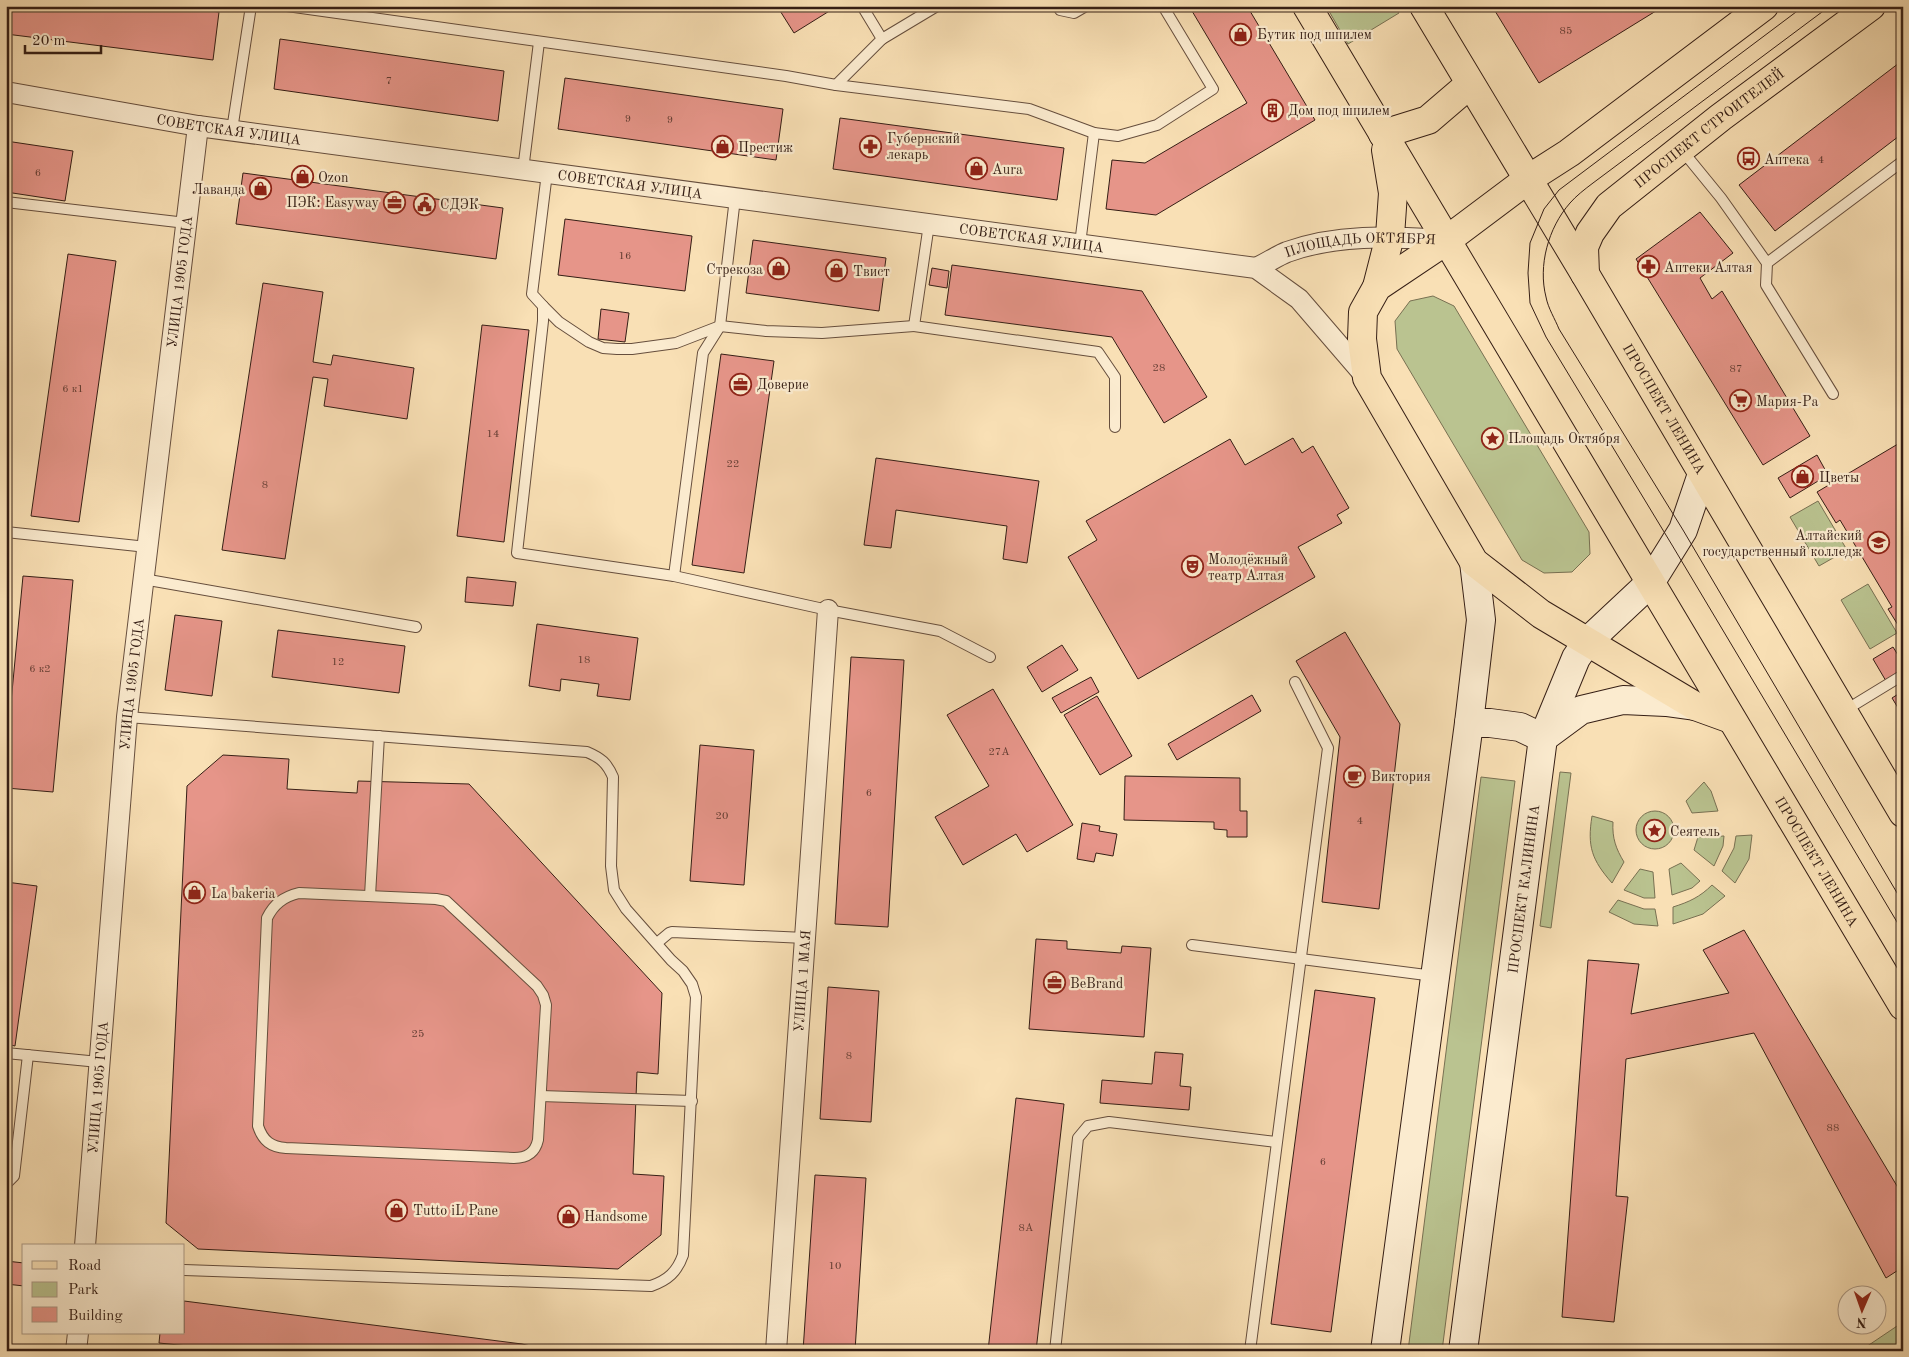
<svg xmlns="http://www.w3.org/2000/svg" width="1909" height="1357" viewBox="0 0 1909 1357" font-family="'Old Standard TT',serif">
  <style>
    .green { fill: #bac390; stroke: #787052 }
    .building { fill: #e69589; stroke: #351e15 }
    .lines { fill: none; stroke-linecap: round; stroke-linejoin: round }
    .service-casing { stroke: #664e3d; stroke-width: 12 }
    .minor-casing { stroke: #664e3d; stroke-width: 22 }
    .secondary-casing { stroke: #351e15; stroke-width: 30 }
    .primary-casing { stroke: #351e15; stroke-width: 30 }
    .service { stroke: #fbebcf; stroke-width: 10 }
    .minor { stroke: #fbebcf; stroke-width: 20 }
    .secondary { stroke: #fbebcf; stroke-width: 28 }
    .primary { stroke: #f9e0b5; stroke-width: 28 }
    .tram { stroke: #351e15; stroke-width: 1 }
    .labels { text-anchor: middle; stroke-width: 4.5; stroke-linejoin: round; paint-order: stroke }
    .number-label { font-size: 11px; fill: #613c32 }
    .poi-label { font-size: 14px; fill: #351e15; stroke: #fbebcf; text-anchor: start }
    .street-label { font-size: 14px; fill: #351e15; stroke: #fbebcf }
  </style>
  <rect width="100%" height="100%" fill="#f9e0b5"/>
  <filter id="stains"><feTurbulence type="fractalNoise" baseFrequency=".004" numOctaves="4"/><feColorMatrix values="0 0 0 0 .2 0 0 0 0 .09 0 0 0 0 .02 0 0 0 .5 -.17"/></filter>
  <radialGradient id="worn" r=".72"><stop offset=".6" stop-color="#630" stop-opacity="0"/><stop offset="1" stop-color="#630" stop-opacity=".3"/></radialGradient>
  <g class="green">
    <path d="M1326,6H1395L1399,13L1348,44Z"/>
    <path d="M1433,296L1454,306L1589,532L1590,554L1572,572L1544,573L1522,560L1397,349L1395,321L1410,301Z"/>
    <path d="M1818,501L1847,550L1819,566L1790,517Z"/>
    <path d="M1868,584L1897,633L1870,649L1841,600Z"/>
    <path d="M1560,772L1571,773L1551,928L1540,926Z"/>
    <path d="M1481,777L1515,781L1442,1351H1408Z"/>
    <path d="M1704,782L1711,791L1718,811L1692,813L1686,801Z"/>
    <circle cx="1655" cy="830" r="19"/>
    <path d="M1592,816L1613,822C1612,838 1616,849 1624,862L1612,883C1592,860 1587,847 1592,816Z"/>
    <path d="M1752,835L1749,859L1735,883L1722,871L1734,848L1736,836Z"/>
    <path d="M1724,836L1723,846L1714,866L1694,850L1698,837Z"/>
    <path d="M1681,863L1700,881L1692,888L1672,895L1669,869Z"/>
    <path d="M1640,869L1653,872L1655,898H1644L1624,890Z"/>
    <path d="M1712,885L1725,896L1703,914L1673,924V907C1689,902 1700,897 1712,885Z"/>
    <path d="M1618,900L1644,909H1655L1658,926L1634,924L1609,912Z"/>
    <path d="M1903,1322V1351H1860Z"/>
  </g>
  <g class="building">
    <path d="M6,6H171L219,12L213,60L6,34Z"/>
    <path d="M777,6H829L831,10L794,33Z"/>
    <path d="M1189,6H1247L1315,120L1156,215L1106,209L1112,160L1145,163L1247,103Z"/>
    <path d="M1492,6H1664L1539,83Z"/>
    <path d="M280,39L504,71L498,121L274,89Z"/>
    <path d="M1903,60V133L1775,231L1739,185Z"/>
    <path d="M565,78L783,109L776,160L558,129Z"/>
    <path d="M840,118L1064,148L1057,200L833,169Z"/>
    <path d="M6,141L73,151L65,201L6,192Z"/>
    <path d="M243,173L503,208L496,259L236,224Z"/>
    <path d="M1700,212L1733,253L1700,278L1712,299L1722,291L1810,436L1763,465L1636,259Z"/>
    <path d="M565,219L692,236L685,291L558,275Z"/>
    <path d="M753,240L886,258L879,311L746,293Z"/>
    <path d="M68,254L116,261L79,522L31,516Z"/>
    <path d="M952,265L1142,291L1207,397L1164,423L1112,337L945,315Z"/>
    <path d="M932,268L949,271L947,288L929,285Z"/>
    <path d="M263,283L323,292L313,362L331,365L333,355L414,368L407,419L324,406L328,379L313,377L285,559L222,550Z"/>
    <path d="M601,309L629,313L625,342L598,339Z"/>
    <path d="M482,325L529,330L504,542L457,536Z"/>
    <path d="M721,354L774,361L744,573L692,565Z"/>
    <path d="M1293,438L1302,453L1313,446L1349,508L1337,515L1342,523L1298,547L1315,577L1138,679L1068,557L1097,540L1086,521L1230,439L1245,465Z"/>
    <path d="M1903,441V633L1888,609L1892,607L1840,520L1836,523L1817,492Z"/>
    <path d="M1817,455L1828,475L1790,498L1778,478Z"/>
    <path d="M876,458L1039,481L1027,563L1003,559L1007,526L896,510L891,548L864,545Z"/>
    <path d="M23,576L73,580L53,792L6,788V755Z"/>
    <path d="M467,577L516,582L513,606L465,602Z"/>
    <path d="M175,615L222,621L212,696L165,690Z"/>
    <path d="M537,624L638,638L630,700L597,696L599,684L561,679L560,691L529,686Z"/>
    <path d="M278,630L405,646L399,693L272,677Z"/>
    <path d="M1345,632L1400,724L1379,909L1322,902L1340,737L1296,661Z"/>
    <path d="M1062,645L1078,670L1042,692L1027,667Z"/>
    <path d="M1893,647L1903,663V672L1886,681L1873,659Z"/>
    <path d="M851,657L904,660L888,927L835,924Z"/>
    <path d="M1091,677L1099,692L1061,713L1052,698Z"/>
    <path d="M993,689L1073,825L1027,852L1016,834L963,865L935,817L989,786L947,715Z"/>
    <path d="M1903,691V709L1900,711L1892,698Z"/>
    <path d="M1252,695L1261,711L1177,760L1168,744Z"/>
    <path d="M1097,696L1132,756L1100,775L1064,715Z"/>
    <path d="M700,745L754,750L744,885L690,881Z"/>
    <path d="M223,755L289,759L287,789L357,793L358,781L469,784L662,993L658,1074L637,1072L633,1174L664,1176L661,1235L618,1269L198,1249L166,1223L187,786Z"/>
    <path d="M1125,776L1240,778V811H1247V837H1227V830L1214,829V822L1124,820Z"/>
    <path d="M1082,823L1100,826L1099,831L1117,834L1113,856L1096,853L1094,862L1077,859Z"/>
    <path d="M6,882L37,886L15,1046L6,1044Z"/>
    <path d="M1744,930L1903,1196V1267L1886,1278L1754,1033L1626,1059L1616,1196L1628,1197L1614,1322L1562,1317L1588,960L1639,964L1631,1014L1729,993L1703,950Z"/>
    <path d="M1036,939L1067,941V949L1121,953L1122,946L1151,948L1144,1037L1029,1029Z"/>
    <path d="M828,987L879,991L871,1122L820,1119Z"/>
    <path d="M1315,990L1375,998L1331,1332L1271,1324Z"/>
    <path d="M1155,1052L1183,1054L1180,1086L1191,1087L1189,1110L1100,1103L1102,1080L1152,1084Z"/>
    <path d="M1016,1098L1064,1104L1036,1351H988Z"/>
    <path d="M815,1175L866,1178L855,1351H803Z"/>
    <path d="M6,1261L24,1263V1286L6,1284Z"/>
    <path d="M184,1301L522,1344L552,1351H237L159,1343L160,1333H184Z"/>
  </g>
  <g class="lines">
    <defs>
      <g id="service">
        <path d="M287,6L786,76L836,85L1029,109L1094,133L1118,136L1157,125L1213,89L1163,6"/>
        <path d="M1058,6L1060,10L1074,13L1086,6"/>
        <path d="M882,39L937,6"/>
        <path d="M836,85L882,39L862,6"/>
        <path d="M232,130L251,6"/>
        <path d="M1681,149L1721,198L1767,263L1766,285L1833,394"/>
        <path d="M523,170L539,42"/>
        <path d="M547,173L532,294L543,306V321L517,553L674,576L828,610L940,631L990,657"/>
        <path d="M6,202L186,223"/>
        <path d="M929,224L914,326L1098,352L1115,377V427"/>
        <path d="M1080,244L1094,133"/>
        <path d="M1767,263L1903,161"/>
        <path d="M543,306L559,322L589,342L603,348L617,349H632L676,343L720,326L766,331L822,333L914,326"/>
        <path d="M6,532L147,547"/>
        <path d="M674,576L703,353L720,326L735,198"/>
        <path d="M143,579L416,627"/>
        <path d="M1844,711L1903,675"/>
        <path d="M127,717L587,752C601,758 607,763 613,777L611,866L614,890L626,909L671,960L683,971L692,984L696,997L683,1255C677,1272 668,1280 651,1286L184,1270"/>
        <path d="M299,893L436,899L446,901L537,986L543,995L546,1005L538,1140C535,1153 527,1158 514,1158L286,1148C271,1147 263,1141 258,1126L267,918C274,904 283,897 299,893Z"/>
        <path d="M370,896L379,736"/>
        <path d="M657,943L669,933L672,932L805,938"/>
        <path d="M1192,945L1434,976"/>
        <path d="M6,1053L99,1062"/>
        <path d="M541,1096L692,1101"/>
        <path d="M6,1184L14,1176L28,1055"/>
        <path d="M1055,1351L1078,1138L1088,1126L1109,1122L1276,1142"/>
        <path d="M1250,1351L1328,748L1295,682"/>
      </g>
      <g id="minor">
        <path id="s1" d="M6,92L198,126L1256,268L1299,299L1367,378"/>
        <path id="s2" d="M1256,268C1267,263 1277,256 1287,252C1339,233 1393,237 1447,240"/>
        <path id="s3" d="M85,1246L127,717L198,126"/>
        <path d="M76,1351L78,1333"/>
        <path id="s4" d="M776,1351L828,610"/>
      </g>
      <g id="secondary">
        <path d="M1469,723H1490L1520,727L1543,738"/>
        <path d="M1543,738L1581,710L1623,700L1666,702L1695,706"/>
        <path d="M1385,1351L1469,723L1481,620L1474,562"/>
        <path id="s5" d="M1463,1351L1543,738L1576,658L1587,642L1650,583L1683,530L1702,474"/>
      </g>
      <g id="primary">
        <path id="s6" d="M1307,6L1903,1006"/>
        <path id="s7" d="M1424,6L1585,274L1903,813"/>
        <path d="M1383,134L1428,120L1470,84"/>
        <path id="s8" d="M1585,274L1584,247L1590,233L1609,206L1721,117L1871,6"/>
        <path d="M1377,287L1390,236L1393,193L1386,150"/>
        <path d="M1731,719L1695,706L1541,614L1474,562L1367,378L1362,339L1363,312L1377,287L1447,240L1527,180L1569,153L1764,6"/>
      </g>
    </defs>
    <use href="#service" class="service-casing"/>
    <use href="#minor" class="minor-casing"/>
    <use href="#secondary" class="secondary-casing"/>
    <use href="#primary" class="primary-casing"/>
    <use href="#service" class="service"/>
    <use href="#minor" class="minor"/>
    <use href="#secondary" class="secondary"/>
    <use href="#primary" class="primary"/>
    <g class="tram">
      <path d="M1804,6L1559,190L1544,209L1530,243L1528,273L1530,303L1546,337L1672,545L1903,932"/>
      <path d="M1830,6L1593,183C1585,189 1576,196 1570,203C1548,228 1538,266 1546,297C1548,308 1555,319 1559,329L1683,530L1903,903"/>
    </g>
  </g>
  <defs>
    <symbol id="shop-ring" viewBox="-11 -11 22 22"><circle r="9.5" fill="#fbebcf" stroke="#8f2418" stroke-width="1.5"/><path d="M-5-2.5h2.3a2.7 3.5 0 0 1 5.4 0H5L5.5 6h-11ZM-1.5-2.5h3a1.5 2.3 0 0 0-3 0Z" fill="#8f2418"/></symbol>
    <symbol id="building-ring" viewBox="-11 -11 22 22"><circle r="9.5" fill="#fbebcf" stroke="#8f2418" stroke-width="1.5"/><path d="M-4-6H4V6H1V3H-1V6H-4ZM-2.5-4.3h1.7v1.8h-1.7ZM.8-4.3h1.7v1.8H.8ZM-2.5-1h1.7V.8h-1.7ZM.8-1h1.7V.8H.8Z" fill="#8f2418"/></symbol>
    <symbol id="pharmacy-ring" viewBox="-11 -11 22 22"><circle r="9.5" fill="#fbebcf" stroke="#8f2418" stroke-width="1.5"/><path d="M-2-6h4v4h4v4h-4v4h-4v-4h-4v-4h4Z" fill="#8f2418"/></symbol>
    <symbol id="bus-ring" viewBox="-11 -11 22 22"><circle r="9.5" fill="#fbebcf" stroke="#8f2418" stroke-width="1.5"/><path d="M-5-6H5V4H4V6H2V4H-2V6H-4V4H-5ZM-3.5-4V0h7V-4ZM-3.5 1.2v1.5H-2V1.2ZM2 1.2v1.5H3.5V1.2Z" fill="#8f2418"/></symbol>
    <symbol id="office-ring" viewBox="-11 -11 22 22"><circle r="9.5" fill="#fbebcf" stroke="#8f2418" stroke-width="1.5"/><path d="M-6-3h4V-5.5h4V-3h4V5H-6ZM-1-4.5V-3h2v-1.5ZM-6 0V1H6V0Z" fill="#8f2418"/></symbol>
    <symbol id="civic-ring" viewBox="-11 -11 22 22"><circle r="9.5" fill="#fbebcf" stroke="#8f2418" stroke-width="1.5"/><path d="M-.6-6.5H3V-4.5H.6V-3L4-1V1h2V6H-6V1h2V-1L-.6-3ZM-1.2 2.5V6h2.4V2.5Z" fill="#8f2418"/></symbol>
    <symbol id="supermarket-ring" viewBox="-11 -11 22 22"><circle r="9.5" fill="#fbebcf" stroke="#8f2418" stroke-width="1.5"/><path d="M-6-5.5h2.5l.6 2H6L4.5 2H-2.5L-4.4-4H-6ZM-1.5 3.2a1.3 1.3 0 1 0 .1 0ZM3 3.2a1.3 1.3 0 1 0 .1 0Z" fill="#8f2418"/></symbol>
    <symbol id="sight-ring" viewBox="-11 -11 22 22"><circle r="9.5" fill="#fbebcf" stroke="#8f2418" stroke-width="1.5"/><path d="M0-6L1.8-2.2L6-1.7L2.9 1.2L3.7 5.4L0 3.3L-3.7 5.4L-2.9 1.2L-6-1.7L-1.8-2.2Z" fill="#8f2418"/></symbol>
    <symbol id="university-ring" viewBox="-11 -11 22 22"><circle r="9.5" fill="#fbebcf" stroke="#8f2418" stroke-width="1.5"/><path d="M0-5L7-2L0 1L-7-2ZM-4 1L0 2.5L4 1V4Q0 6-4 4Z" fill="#8f2418"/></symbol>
    <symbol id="theatre-ring" viewBox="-11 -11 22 22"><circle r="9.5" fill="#fbebcf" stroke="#8f2418" stroke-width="1.5"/><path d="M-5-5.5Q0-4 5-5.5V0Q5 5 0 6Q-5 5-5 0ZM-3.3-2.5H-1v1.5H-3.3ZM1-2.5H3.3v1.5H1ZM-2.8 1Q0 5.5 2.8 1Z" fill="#8f2418"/></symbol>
    <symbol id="cafe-ring" viewBox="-11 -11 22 22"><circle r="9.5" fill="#fbebcf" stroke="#8f2418" stroke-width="1.5"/><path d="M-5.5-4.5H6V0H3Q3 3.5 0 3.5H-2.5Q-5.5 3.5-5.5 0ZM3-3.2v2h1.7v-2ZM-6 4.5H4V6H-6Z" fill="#8f2418"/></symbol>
  </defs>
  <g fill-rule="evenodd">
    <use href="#shop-ring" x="1228" y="22" width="25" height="25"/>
    <use href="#building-ring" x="1260" y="98" width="25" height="25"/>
    <use href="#pharmacy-ring" x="858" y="134" width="25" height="25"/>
    <use href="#shop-ring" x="710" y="134" width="25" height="25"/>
    <use href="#bus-ring" x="1736" y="146" width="25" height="25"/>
    <use href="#shop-ring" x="964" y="156" width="25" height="25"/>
    <use href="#shop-ring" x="290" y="164" width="25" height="25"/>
    <use href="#shop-ring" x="248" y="176" width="25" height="25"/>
    <use href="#office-ring" x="382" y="190" width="25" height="25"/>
    <use href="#civic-ring" x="412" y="192" width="25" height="25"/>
    <use href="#pharmacy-ring" x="1636" y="254" width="25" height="25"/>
    <use href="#shop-ring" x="766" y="256" width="25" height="25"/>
    <use href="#shop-ring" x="824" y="258" width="25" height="25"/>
    <use href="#office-ring" x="728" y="372" width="25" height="25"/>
    <use href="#supermarket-ring" x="1728" y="388" width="25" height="25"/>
    <use href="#sight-ring" x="1480" y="426" width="25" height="25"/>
    <use href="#shop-ring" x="1790" y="464" width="25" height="25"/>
    <use href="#university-ring" x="1866" y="530" width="25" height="25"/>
    <use href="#theatre-ring" x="1180" y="554" width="25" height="25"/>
    <use href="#cafe-ring" x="1342" y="764" width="25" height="25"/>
    <use href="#sight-ring" x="1642" y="818" width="25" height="25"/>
    <use href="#shop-ring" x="182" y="880" width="25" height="25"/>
    <use href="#office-ring" x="1042" y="970" width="25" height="25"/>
    <use href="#shop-ring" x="384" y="1198" width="25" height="25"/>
    <use href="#shop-ring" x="556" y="1204" width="25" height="25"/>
  </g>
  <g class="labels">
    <g class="number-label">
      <text x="1566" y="34">85</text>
      <text x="389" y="84">7</text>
      <text x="628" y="122">9</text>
      <text x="670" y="123">9</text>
      <text x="1821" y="163">4</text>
      <text x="38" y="176">6</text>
      <text x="625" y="259">16</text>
      <text x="1159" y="371">28</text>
      <text x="1736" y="372">87</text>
      <text x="73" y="392">6 к1</text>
      <text x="493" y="437">14</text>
      <text x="733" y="467">22</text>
      <text x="265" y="488">8</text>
      <text x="584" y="663">18</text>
      <text x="338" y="665">12</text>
      <text x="40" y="672">6 к2</text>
      <text x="999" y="755">27А</text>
      <text x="869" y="796">6</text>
      <text x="722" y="819">20</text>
      <text x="1360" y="824">4</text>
      <text x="418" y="1037">25</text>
      <text x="849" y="1059">8</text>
      <text x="1833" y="1131">88</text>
      <text x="1323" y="1165">6</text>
      <text x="1026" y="1231">8А</text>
      <text x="835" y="1269">10</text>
    </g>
    <g class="poi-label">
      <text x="1257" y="39">Бутик под шпилем</text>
      <text x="1288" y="115">Дом под шпилем</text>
      <text x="887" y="143">Губернский<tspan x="887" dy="16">лекарь</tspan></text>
      <text x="738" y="152">Престиж</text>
      <text x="1764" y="164">Аптека</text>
      <text x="992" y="174">Aura</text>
      <text x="318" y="182">Ozon</text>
      <text x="245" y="194" text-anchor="end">Лаванда</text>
      <text x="379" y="207" text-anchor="end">ПЭК: Easyway</text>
      <text x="440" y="209">СДЭК</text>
      <text x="1664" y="272">Аптеки Алтая</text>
      <text x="763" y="274" text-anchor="end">Стрекоза</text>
      <text x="853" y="276">Твист</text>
      <text x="757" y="389">Доверие</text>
      <text x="1756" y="406">Мария-Ра</text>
      <text x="1508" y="443">Площадь Октября</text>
      <text x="1819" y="482">Цветы</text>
      <text x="1862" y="540" text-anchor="end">Алтайский<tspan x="1862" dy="16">государственный колледж</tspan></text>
      <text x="1208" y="564">Молодёжный<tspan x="1208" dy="16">театр Алтая</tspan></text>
      <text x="1371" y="781">Виктория</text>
      <text x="1670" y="836">Сеятель</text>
      <text x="211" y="898">La bakeria</text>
      <text x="1070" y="988">BeBrand</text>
      <text x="413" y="1215">Tutto iL Pane</text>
      <text x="584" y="1221">Handsome</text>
    </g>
    <g class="street-label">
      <text dy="5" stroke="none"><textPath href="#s8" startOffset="202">ПРОСПЕКТ СТРОИТЕЛЕЙ</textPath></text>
      <text dy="5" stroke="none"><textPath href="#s1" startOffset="226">СОВЕТСКАЯ УЛИЦА</textPath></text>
      <text dy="5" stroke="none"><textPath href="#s1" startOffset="631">СОВЕТСКАЯ УЛИЦА</textPath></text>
      <text dy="5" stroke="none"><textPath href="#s1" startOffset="1036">СОВЕТСКАЯ УЛИЦА</textPath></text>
      <text dy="5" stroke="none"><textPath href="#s2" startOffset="109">ПЛОЩАДЬ ОКТЯБРЯ</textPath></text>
      <text dy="5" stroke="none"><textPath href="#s3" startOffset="969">УЛИЦА 1905 ГОДА</textPath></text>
      <text dy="5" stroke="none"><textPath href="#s7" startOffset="469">ПРОСПЕКТ ЛЕНИНА</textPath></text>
      <text dy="5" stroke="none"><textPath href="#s3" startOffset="564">УЛИЦА 1905 ГОДА</textPath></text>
      <text dy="5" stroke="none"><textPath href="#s6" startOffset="996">ПРОСПЕКТ ЛЕНИНА</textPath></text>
      <text dy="5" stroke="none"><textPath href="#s5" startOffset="466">ПРОСПЕКТ КАЛИНИНА</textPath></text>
      <text dy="5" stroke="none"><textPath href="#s4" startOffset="371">УЛИЦА 1 МАЯ</textPath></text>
      <text dy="5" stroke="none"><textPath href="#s3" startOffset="159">УЛИЦА 1905 ГОДА</textPath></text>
    </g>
  </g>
  <rect width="1909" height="1357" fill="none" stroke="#f9e0b5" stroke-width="25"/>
  <rect x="8" y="8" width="1894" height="1342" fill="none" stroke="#351e15" stroke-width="2.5"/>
  <rect x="12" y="12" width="1884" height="1332" fill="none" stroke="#351e15"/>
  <rect x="22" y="1244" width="162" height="90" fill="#fbebcf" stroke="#ac9985"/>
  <rect x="32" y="1261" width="25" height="8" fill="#f9e0b5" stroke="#ac9985"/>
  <text x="68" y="1270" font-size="15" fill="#351e15">Road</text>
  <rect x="32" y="1282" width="25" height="15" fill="#bac390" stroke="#ac9985"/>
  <text x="68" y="1294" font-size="15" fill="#351e15">Park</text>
  <rect x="32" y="1307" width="25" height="15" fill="#e69589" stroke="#ac9985"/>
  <text x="68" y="1320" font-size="15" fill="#351e15">Building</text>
  <g transform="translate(1862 1310) rotate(182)"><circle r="24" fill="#fbebcf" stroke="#ac9985"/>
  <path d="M0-4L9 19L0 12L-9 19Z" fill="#8f2418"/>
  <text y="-8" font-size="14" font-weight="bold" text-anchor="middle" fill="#351e15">N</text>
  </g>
  <path d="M25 45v8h76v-8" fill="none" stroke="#351e15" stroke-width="2.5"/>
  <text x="32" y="45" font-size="15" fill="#351e15" stroke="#fbebcf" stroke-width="4" paint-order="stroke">20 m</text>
  <rect width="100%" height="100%" filter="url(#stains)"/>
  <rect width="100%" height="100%" fill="url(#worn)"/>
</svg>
